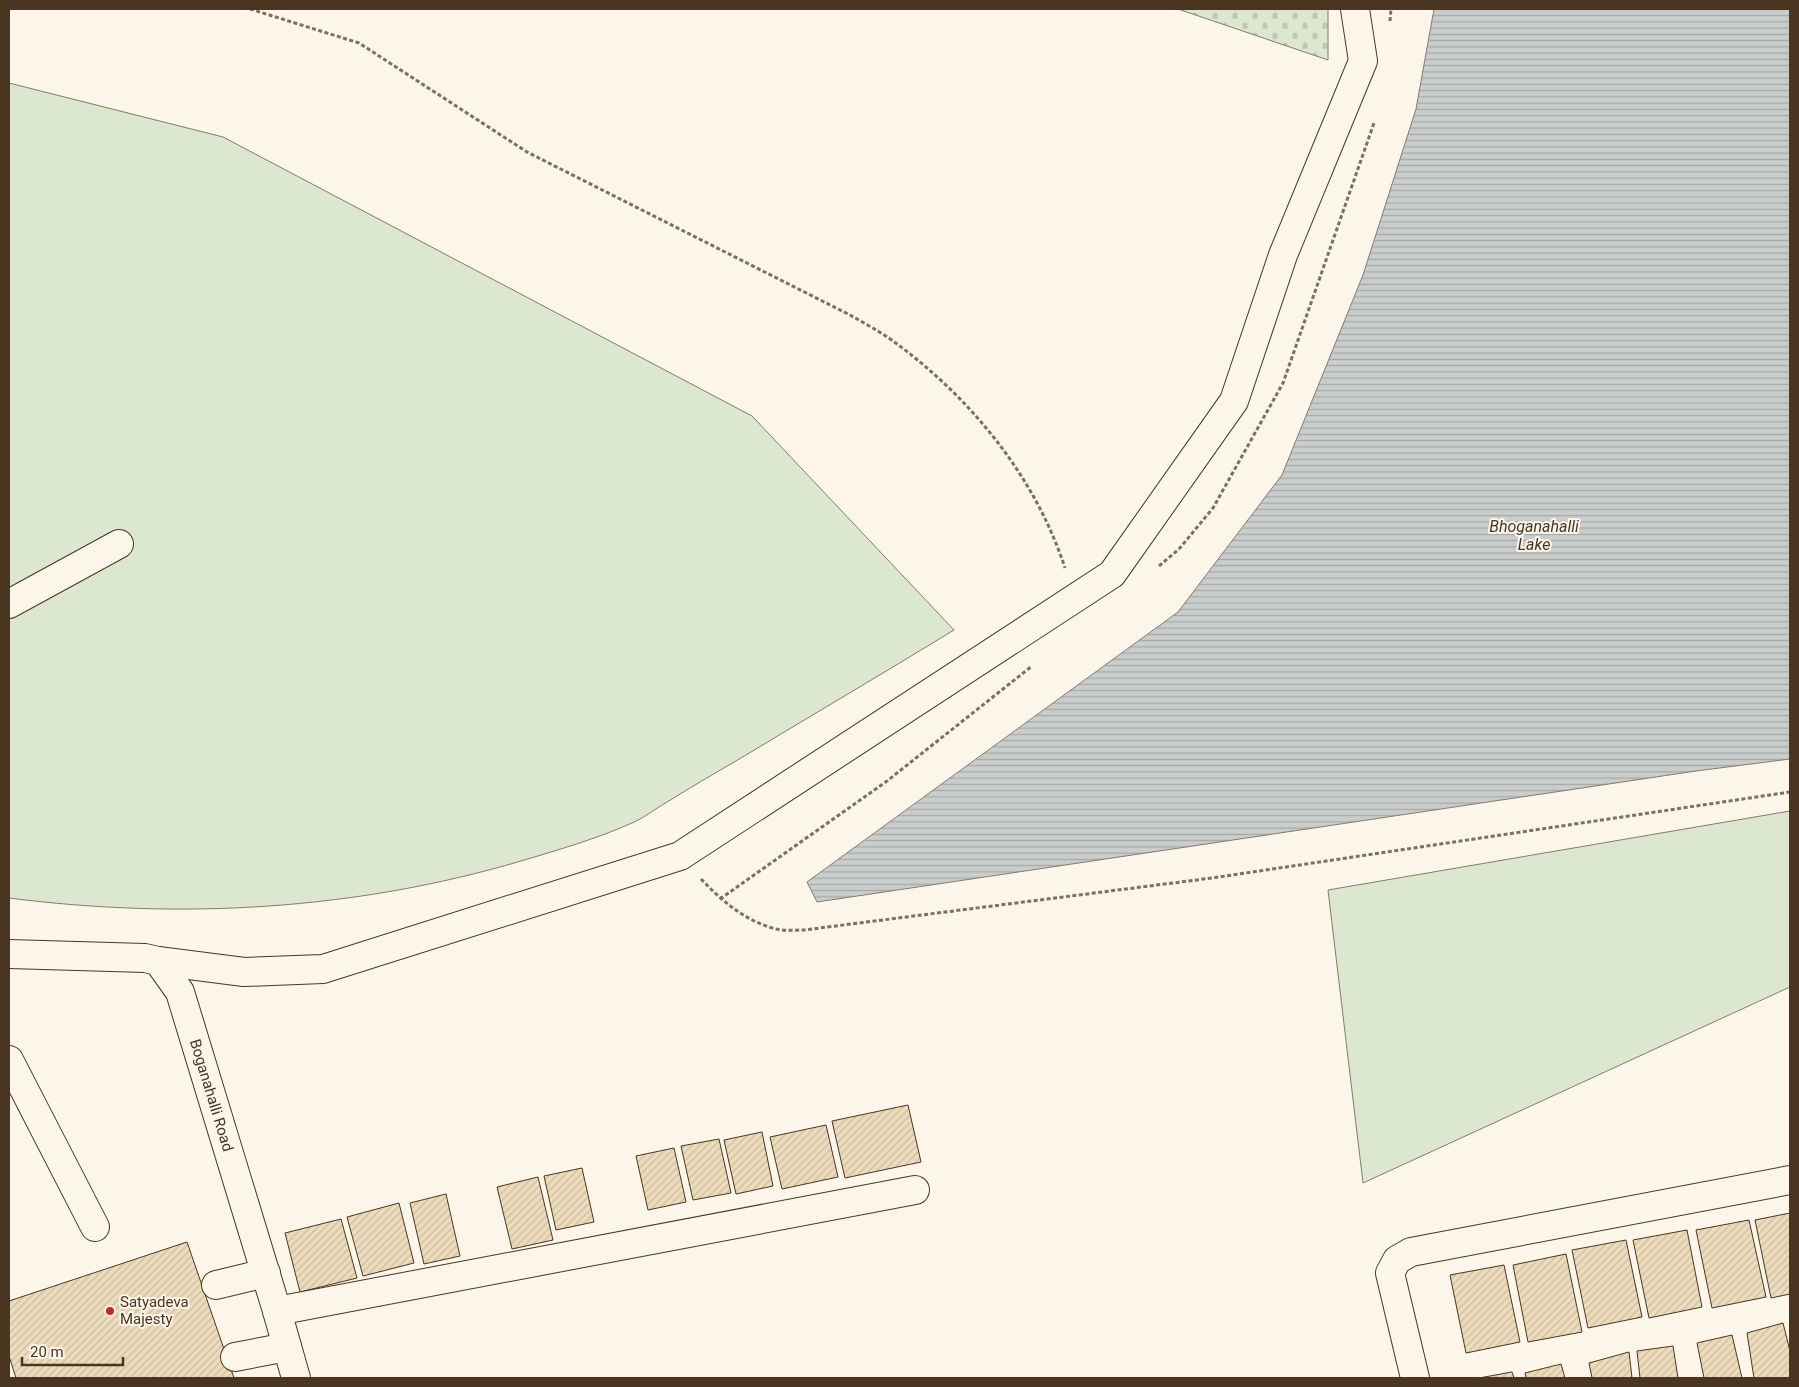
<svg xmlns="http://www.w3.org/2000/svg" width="1799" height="1387" viewBox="0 0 1799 1387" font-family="Roboto,sans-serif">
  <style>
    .grass { fill: #dce7d0; stroke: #887966 }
    .cemetery { fill: url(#cemetery-stones); stroke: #887966 }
    .water { fill: url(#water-rules); stroke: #887966 }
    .building { fill: url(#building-hatch); stroke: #4a3520 }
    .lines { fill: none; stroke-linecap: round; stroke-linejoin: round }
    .minor-casing { stroke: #4a3520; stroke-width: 30 }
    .path { stroke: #7f6f5c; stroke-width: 3; stroke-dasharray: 4 2.5; stroke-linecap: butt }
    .minor { stroke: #fbf6e9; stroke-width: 28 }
    .poi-dot { fill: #c62828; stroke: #fbf6e9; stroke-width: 2 }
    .labels { text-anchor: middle; stroke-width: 4; stroke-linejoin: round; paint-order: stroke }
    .street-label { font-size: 15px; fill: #4a3520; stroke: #fbf6e9 }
    .poi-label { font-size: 15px; fill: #4a3520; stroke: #fbf6e9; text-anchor: start }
    .water-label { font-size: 16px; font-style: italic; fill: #4a3520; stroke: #fbf6e9 }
  </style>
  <defs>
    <pattern id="cemetery-stones" width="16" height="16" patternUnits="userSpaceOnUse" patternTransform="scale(1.25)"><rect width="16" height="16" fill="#dce7d0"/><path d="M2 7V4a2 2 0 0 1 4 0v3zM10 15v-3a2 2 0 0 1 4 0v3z" fill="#bec7b2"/></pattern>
    <pattern id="water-rules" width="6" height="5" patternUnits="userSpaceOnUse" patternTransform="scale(1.25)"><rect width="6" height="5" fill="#c9cecd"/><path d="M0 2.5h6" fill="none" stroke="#a5a8a6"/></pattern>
    <pattern id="building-hatch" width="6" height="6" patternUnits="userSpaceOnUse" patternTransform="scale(1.25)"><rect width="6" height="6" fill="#ecdcbc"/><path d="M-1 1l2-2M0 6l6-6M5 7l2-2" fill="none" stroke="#ccbda1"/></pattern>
  </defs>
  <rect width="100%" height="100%" fill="#fbf6e9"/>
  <g class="grass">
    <path d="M9,83L223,137L752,416L954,630C882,674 809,717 736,761C713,774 690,788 667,802C655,809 644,818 632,823C596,839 558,850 521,861C355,910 181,920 9,898Z"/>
    <path d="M1790,811V987L1363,1183L1328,890Z"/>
  </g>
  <path class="cemetery" d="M1178,9H1328V60Z"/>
  <path class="water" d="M1434,9H1790V759L1696,771L817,902L807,882L1178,612L1282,475L1363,275L1416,109Z"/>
  <g class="building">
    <path d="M908,1105L921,1162L845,1178L832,1121Z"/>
    <path d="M826,1125L838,1177L782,1189L770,1137Z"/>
    <path d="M762,1132L773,1186L736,1194L724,1140Z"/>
    <path d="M719,1139L731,1193L693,1200L681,1146Z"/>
    <path d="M674,1148L686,1202L648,1210L636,1156Z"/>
    <path d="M582,1168L594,1222L556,1230L544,1176Z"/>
    <path d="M538,1177L553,1240L512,1249L497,1187Z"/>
    <path d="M446,1194L460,1256L424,1264L410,1203Z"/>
    <path d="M399,1203L414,1263L363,1276L347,1217Z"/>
    <path d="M1790,1213V1294L1771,1298L1755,1220Z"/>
    <path d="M341,1219L357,1278L300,1292L285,1233Z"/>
    <path d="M1749,1220L1766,1297L1712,1308L1696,1230Z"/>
    <path d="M1687,1230L1702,1307L1649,1318L1633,1240Z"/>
    <path d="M1626,1240L1642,1317L1588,1328L1572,1250Z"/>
    <path d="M187,1242L234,1378H16L9,1356V1301Z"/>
    <path d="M1566,1254L1582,1332L1528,1342L1513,1265Z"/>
    <path d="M1504,1265L1520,1342L1466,1353L1450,1275Z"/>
    <path d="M1783,1323L1790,1351V1378H1754L1747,1333Z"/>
    <path d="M1732,1335L1742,1378H1704L1697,1343Z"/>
    <path d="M1673,1346L1678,1378H1640L1637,1351Z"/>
    <path d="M1629,1352L1632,1378H1592L1589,1363Z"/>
    <path d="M1561,1364L1565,1378H1526L1525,1373Z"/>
    <path d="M1512,1372L1514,1378H1479Z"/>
  </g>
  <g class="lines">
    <defs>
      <g id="minor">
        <path d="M9,604L119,544"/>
        <path d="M9,954L145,958L158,961L244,972L323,969L680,856L1112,574L1234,401L1283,255L1363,61L1355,9"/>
        <path id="s1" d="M158,961L180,992L277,1311L296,1378"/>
        <path d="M9,1060L95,1227"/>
        <path d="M216,1285L266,1273"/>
        <path d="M277,1311L915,1190"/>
        <path d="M235,1357L287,1347"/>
        <path d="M1415,1378L1390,1273L1397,1260L1411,1252L1790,1180"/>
      </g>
    </defs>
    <use href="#minor" class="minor-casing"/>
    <g class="path">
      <path d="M250,9L359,43L527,152L850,315C864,323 879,331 893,341C970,397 1035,476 1065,568"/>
      <path d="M1390,21L1391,9"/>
      <path d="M1159,566L1179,549L1213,508L1283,383L1374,123"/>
      <path d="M701,879C722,901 745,921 776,929C785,931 795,930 804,930L1212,878L1790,792"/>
      <path d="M720,899L887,781L1032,666"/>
    </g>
    <use href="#minor" class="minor"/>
  </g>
  <circle class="poi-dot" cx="110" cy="1311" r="5"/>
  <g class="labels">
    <g class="street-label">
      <text dy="5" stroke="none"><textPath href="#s1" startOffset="146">Boganahalli Road</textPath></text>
    </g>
    <g class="poi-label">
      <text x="120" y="1307">Satyadeva<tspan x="120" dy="17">Majesty</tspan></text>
    </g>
    <g class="water-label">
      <text x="1534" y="532">Bhoganahalli<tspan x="1534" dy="18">Lake</tspan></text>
    </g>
  </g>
  <rect width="1799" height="1387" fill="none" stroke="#4a3520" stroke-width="20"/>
  <path d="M22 1357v8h101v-8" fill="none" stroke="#4a3520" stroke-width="2.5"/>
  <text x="30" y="1357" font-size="15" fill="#4a3520" stroke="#fbf6e9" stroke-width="4" paint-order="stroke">20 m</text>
</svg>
